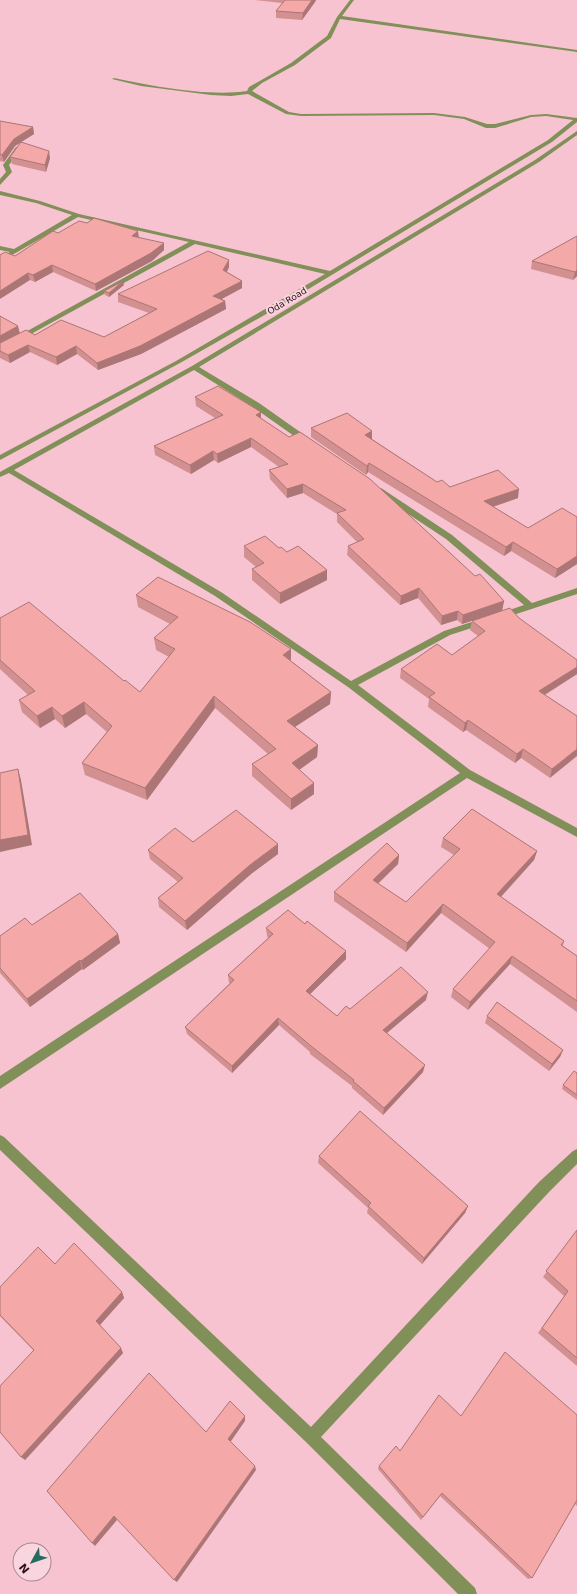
<svg xmlns="http://www.w3.org/2000/svg" width="577" height="1594" viewBox="0 0 577 1594" font-family="'DejaVu Sans',sans-serif">
  <style>
    .lines { fill: none; stroke-linecap: round; stroke-linejoin: round }
    .minor { fill: #818f59; fill-rule: evenodd }
    .wall { fill: #d29090 }
    .shaded-wall { fill: #ab7675 }
    .building { fill: #f4a8a7; stroke: #ab7675 }
    .labels { text-anchor: middle; stroke-width: 4; stroke-linejoin: round; paint-order: stroke }
    .far-street-label { font-size: 9px; fill: #2f111b; stroke: #f9d6df }
  </style>
  <rect width="100%" height="100%" fill="#f7c3d1"/>
  <g class="lines">
    <g class="minor">
      <path d="M350,0H354L342,16L577,50V52L340,19L331,38L295,65L262,83L252,91L289,112L301,114L434,113L465,117L487,124H495L531,115L546,114L577,118V122L552,142L282,305L180,363L0,460V455L176,361L325,274L195,244L0,351V346L189,242L78,217L0,262V257L10,252L0,250V246L14,249L72,215L36,203L0,195V191L40,201L79,214L330,271L548,140L573,120L546,116L531,117L495,128H486L464,119L434,115L301,116L286,114L248,94L231,96L211,95L141,86L112,79L114,78C152,86 209,97 247,91L249,87L291,63L327,36L337,17Z"/>
      <path d="M577,131V135L539,162L199,367L259,403L310,439V443H304L253,407L194,370L14,470L221,592L351,681L444,631L484,618L487,619L488,621L487,623L450,635L358,685L470,770L577,828V837L467,778L0,1089V1076L460,773L348,687L215,596L9,473L0,477V472L192,366L535,160Z"/>
      <path d="M16,147L21,148L9,165L12,172L0,185V179L6,172L3,165Z"/>
      <path d="M375,488H381L452,535L532,603L577,588V594L504,618H498L497,616L498,614L524,605L446,539L375,492Z"/>
      <path d="M0,1135L4,1137L311,1427L539,1182L573,1151L577,1149V1164L549,1192L321,1437L475,1588L477,1594H458L306,1442L0,1150Z"/>
    </g>
  </g>
  <g class="wall">
    <path d="M255,0H316L315,2L302,20L276,18V11L282,3Z"/>
    <path d="M0,121L33,127L34,134L21,142L50,158L46,172L12,164L10,157L21,142L15,146L4,162L0,161Z"/>
    <path d="M58,233L139,237L164,250L152,261L96,291L53,272L35,282L30,280L15,256Z"/>
    <path d="M577,236V276L573,280L531,269L532,261Z"/>
    <path d="M229,260V267L227,272L242,281V288L222,299L225,301L226,309L141,354L98,370L77,354L57,365L30,352L10,363L0,358V316L20,333L35,335L104,337L149,313L118,302V294Z"/>
    <path d="M124,285L109,297L105,295L104,291Z"/>
    <path d="M195,397L261,412V418L504,601L502,611L462,624L457,620L441,625L418,598L400,605L347,555L348,546L357,542L337,522V514L303,493L287,498L270,479L269,470L279,467L251,447L218,463L214,460L191,474L155,455L154,446L215,418L196,406Z"/>
    <path d="M311,428L372,431V439L437,482L450,487L518,498L493,507L528,528L577,517V564L555,578L511,551L504,556L368,472L366,475L311,437Z"/>
    <path d="M244,546L279,548L287,552L327,580L280,604L252,580V569L256,567L244,557Z"/>
    <path d="M136,595L291,661L331,692L330,704L295,727L318,745L317,757L299,770L314,794L291,810L252,776V764L268,754L215,708L147,800L85,775L82,763L107,732L86,714L65,728L55,719L40,728L22,712L19,700L28,695L0,669V618L124,681L140,692L169,657L156,650L154,638L170,624L138,607Z"/>
    <path d="M519,618L577,674L545,695L577,716L550,778L521,758L515,763L466,730L463,732L428,707L429,699L400,678L401,669L452,655L478,636L470,630L472,621Z"/>
    <path d="M443,838L537,851L534,860L501,897L564,941L563,946L577,956V1012L510,964L468,1010L451,997L453,989L490,949L441,913L406,952L334,901V892L399,855L398,864L378,884L406,902L454,855L441,847Z"/>
    <path d="M193,842L278,854L251,874L187,930L159,907L158,898L178,882L150,859L148,850Z"/>
    <path d="M305,924L346,951V959L310,994L337,1016L350,1009L426,1000L387,1033L423,1072L383,1115L352,1088V1086L310,1054V1052L279,1025L232,1073L187,1034L185,1027L230,983H229L228,975L268,938L267,936L266,928Z"/>
    <path d="M32,925L118,934L120,943L83,970L82,969L30,1007L0,973V936Z"/>
    <path d="M487,1016L563,1050L560,1057L549,1071L485,1023Z"/>
    <path d="M577,1073V1100L562,1089L563,1085Z"/>
    <path d="M319,1156L468,1206L465,1213L422,1264L367,1213L368,1208L318,1163Z"/>
    <path d="M577,1230V1366L538,1333L564,1296L543,1277Z"/>
    <path d="M55,1264L122,1292L124,1298L100,1325L123,1353L25,1460L34,1351L0,1316V1287Z"/>
    <path d="M577,1415V1506L575,1504L532,1578L528,1579L440,1496L421,1520L378,1469L379,1466L400,1451L461,1416Z"/>
  </g>
  <g class="shaded-wall">
    <path d="M312,0H316L315,2L302,20L303,13Z"/>
    <path d="M33,127L34,134L15,146L4,162L2,155L14,139Z"/>
    <path d="M49,151L50,158L46,172L45,165Z"/>
    <path d="M138,231L139,239L132,236Z"/>
    <path d="M164,243V250L152,261L96,291L95,284Z"/>
    <path d="M229,260V267L224,278L223,270Z"/>
    <path d="M52,265L53,272L35,282L33,275Z"/>
    <path d="M577,270V276L573,280L575,272Z"/>
    <path d="M28,273L30,280L0,299V291Z"/>
    <path d="M123,281L124,285L109,297V293Z"/>
    <path d="M242,281V288L214,303L213,296Z"/>
    <path d="M225,301L226,309L141,354L98,370L97,363Z"/>
    <path d="M18,326L20,334L0,344V336Z"/>
    <path d="M28,345L30,352L10,363L8,355Z"/>
    <path d="M76,346L77,354L57,365L56,357Z"/>
    <path d="M261,412V421L256,415Z"/>
    <path d="M372,431V440L365,435Z"/>
    <path d="M251,438V447L218,463L217,454Z"/>
    <path d="M213,451L214,460L191,474L190,465Z"/>
    <path d="M369,463L368,472L366,475L367,466Z"/>
    <path d="M303,484V493L287,498V489Z"/>
    <path d="M519,489L518,498L483,510L484,501Z"/>
    <path d="M513,542L511,551L504,556L506,547Z"/>
    <path d="M577,556V564L555,578L557,569Z"/>
    <path d="M327,570V580L280,604V593Z"/>
    <path d="M419,588L418,598L400,605L401,596Z"/>
    <path d="M504,601L502,611L462,624L463,615Z"/>
    <path d="M458,611L457,620L441,625L442,616Z"/>
    <path d="M291,649V661L283,655Z"/>
    <path d="M577,667V674L536,700L539,691Z"/>
    <path d="M331,692L330,704L287,732V721Z"/>
    <path d="M214,696L215,708L147,800L145,788Z"/>
    <path d="M84,702L86,714L65,728L62,716Z"/>
    <path d="M52,707L55,719L40,728L37,716Z"/>
    <path d="M468,720L466,730L463,732L465,723Z"/>
    <path d="M318,745L317,757L292,775V763Z"/>
    <path d="M523,749L521,758L515,763L517,754Z"/>
    <path d="M577,749V756L550,778L552,769Z"/>
    <path d="M18,769L21,780L32,845L0,852V840Z"/>
    <path d="M314,783V794L291,810V799Z"/>
    <path d="M278,844V854L251,874L187,930L185,921L250,865Z"/>
    <path d="M537,851L534,860L495,903L497,894Z"/>
    <path d="M399,855L398,864L372,889L373,880Z"/>
    <path d="M443,904L441,913L406,952L407,943Z"/>
    <path d="M118,934L120,943L83,970L81,961Z"/>
    <path d="M346,951V959L306,998V991Z"/>
    <path d="M512,956L510,964L468,1010L470,1002Z"/>
    <path d="M80,960L82,969L30,1007L27,999Z"/>
    <path d="M428,992L426,1000L382,1037L383,1030Z"/>
    <path d="M278,1018L279,1025L232,1073V1066Z"/>
    <path d="M563,1050L560,1057L549,1071L552,1064Z"/>
    <path d="M425,1065L423,1072L383,1115L384,1108Z"/>
    <path d="M468,1206L465,1213L422,1264L424,1258Z"/>
    <path d="M122,1292L124,1298L99,1326L96,1321Z"/>
    <path d="M121,1348L123,1353L25,1460L21,1457Z"/>
    <path d="M245,1416V1421L229,1444L228,1439Z"/>
    <path d="M255,1466L256,1470L177,1582L174,1580Z"/>
    <path d="M114,1516L117,1520L95,1546L92,1543Z"/>
  </g>
  <g class="building">
    <path d="M285,0H312L303,13L276,11Z"/>
    <path d="M0,121L33,127L14,139L2,155L0,154Z"/>
    <path d="M21,142L49,151L45,165L10,157Z"/>
    <path d="M94,218L138,231L132,236L164,243L151,253L95,284L52,265L33,275L28,273L0,291V255L5,252L15,256L53,231L58,233L79,221L87,223Z"/>
    <path d="M577,236V270L575,272L532,261Z"/>
    <path d="M208,251L229,260L223,270L242,281L213,296L225,301L140,346L97,363L76,346L56,357L28,345L8,355L0,351V343L26,330L35,335L61,320L104,337L157,309L118,294Z"/>
    <path d="M123,281L109,293L104,291Z"/>
    <path d="M0,316L18,326L0,336Z"/>
    <path d="M218,386L261,412L256,415L289,437L300,432L370,479L475,576L480,574L504,601L463,615L458,611L442,616L419,588L401,596L348,546L364,539L337,513L346,510L303,484L287,489L269,470L288,464L251,438L217,454L213,451L190,465L154,446L223,415L195,397Z"/>
    <path d="M347,413L372,431L365,435L437,482L442,480L450,487L498,470L519,489L484,501L528,528L562,508L577,517V556L557,569L513,542L506,547L369,463L367,466L311,428Z"/>
    <path d="M265,536L279,548L281,547L287,552L298,546L327,570L280,593L252,569L264,563L244,546Z"/>
    <path d="M158,577L250,622L291,649L283,655L331,692L287,721L318,745L292,763L314,783L291,799L252,764L276,749L214,696L145,788L82,763L112,726L84,702L62,716L52,707L37,716L19,700L35,691L0,660V618L29,602L124,681L125,680L140,692L175,649L154,638L178,617L136,595Z"/>
    <path d="M510,608L519,618L577,660V667L539,691L577,716V749L552,769L523,749L517,754L468,720L465,723L429,697L435,693L401,669L437,644L452,655L485,631L472,621Z"/>
    <path d="M18,769L28,835L0,840V773Z"/>
    <path d="M472,809L537,851L497,894L564,941L561,945L577,956V1001L512,956L470,1002L453,989L495,942L443,904L407,943L334,892L387,843L399,855L373,880L406,902L460,849L443,838Z"/>
    <path d="M236,810L278,844L250,865L185,921L158,898L183,878L148,850L175,828L193,842Z"/>
    <path d="M80,893L118,934L81,961L80,960L27,999L0,968V936L25,918L32,925Z"/>
    <path d="M288,910L305,924L307,921L346,951L306,991L337,1016L346,1006L350,1009L401,967L428,992L383,1030L425,1065L384,1108L353,1081L354,1080L311,1046L278,1018L232,1066L185,1027L234,980L228,975L273,934L266,928Z"/>
    <path d="M497,1002L563,1050L552,1064L487,1016Z"/>
    <path d="M574,1071L577,1073V1095L563,1085Z"/>
    <path d="M360,1111L468,1206L424,1258L368,1206L371,1203L319,1156Z"/>
    <path d="M577,1230V1358L542,1328L568,1291L546,1271Z"/>
    <path d="M74,1243L122,1292L96,1321L121,1348L21,1457L0,1432V1386L34,1350L0,1315V1287L38,1247L55,1264Z"/>
    <path d="M505,1352L577,1415V1500L532,1578L442,1493L423,1517L379,1466L396,1446L400,1451L439,1395L461,1416Z"/>
    <path d="M149,1373L206,1432L230,1401L245,1416L228,1439L255,1466L174,1580L114,1516L92,1543L47,1491Z"/>
  </g>
  <g class="labels">
    <g class="far-street-label">
      <text transform="translate(287 301) rotate(-31)" y="3">Oda Road</text>
    </g>
  </g>
  <g transform="translate(32 1562) rotate(230)"><circle r="19" fill="#f9d6df" stroke="#a88791"/>
  <path d="M0-3L7 15L0 10L-7 15Z" fill="#256c60"/>
  <text y="-6" font-size="11" font-weight="bold" text-anchor="middle" fill="#2f111b">N</text>
  </g>
</svg>
